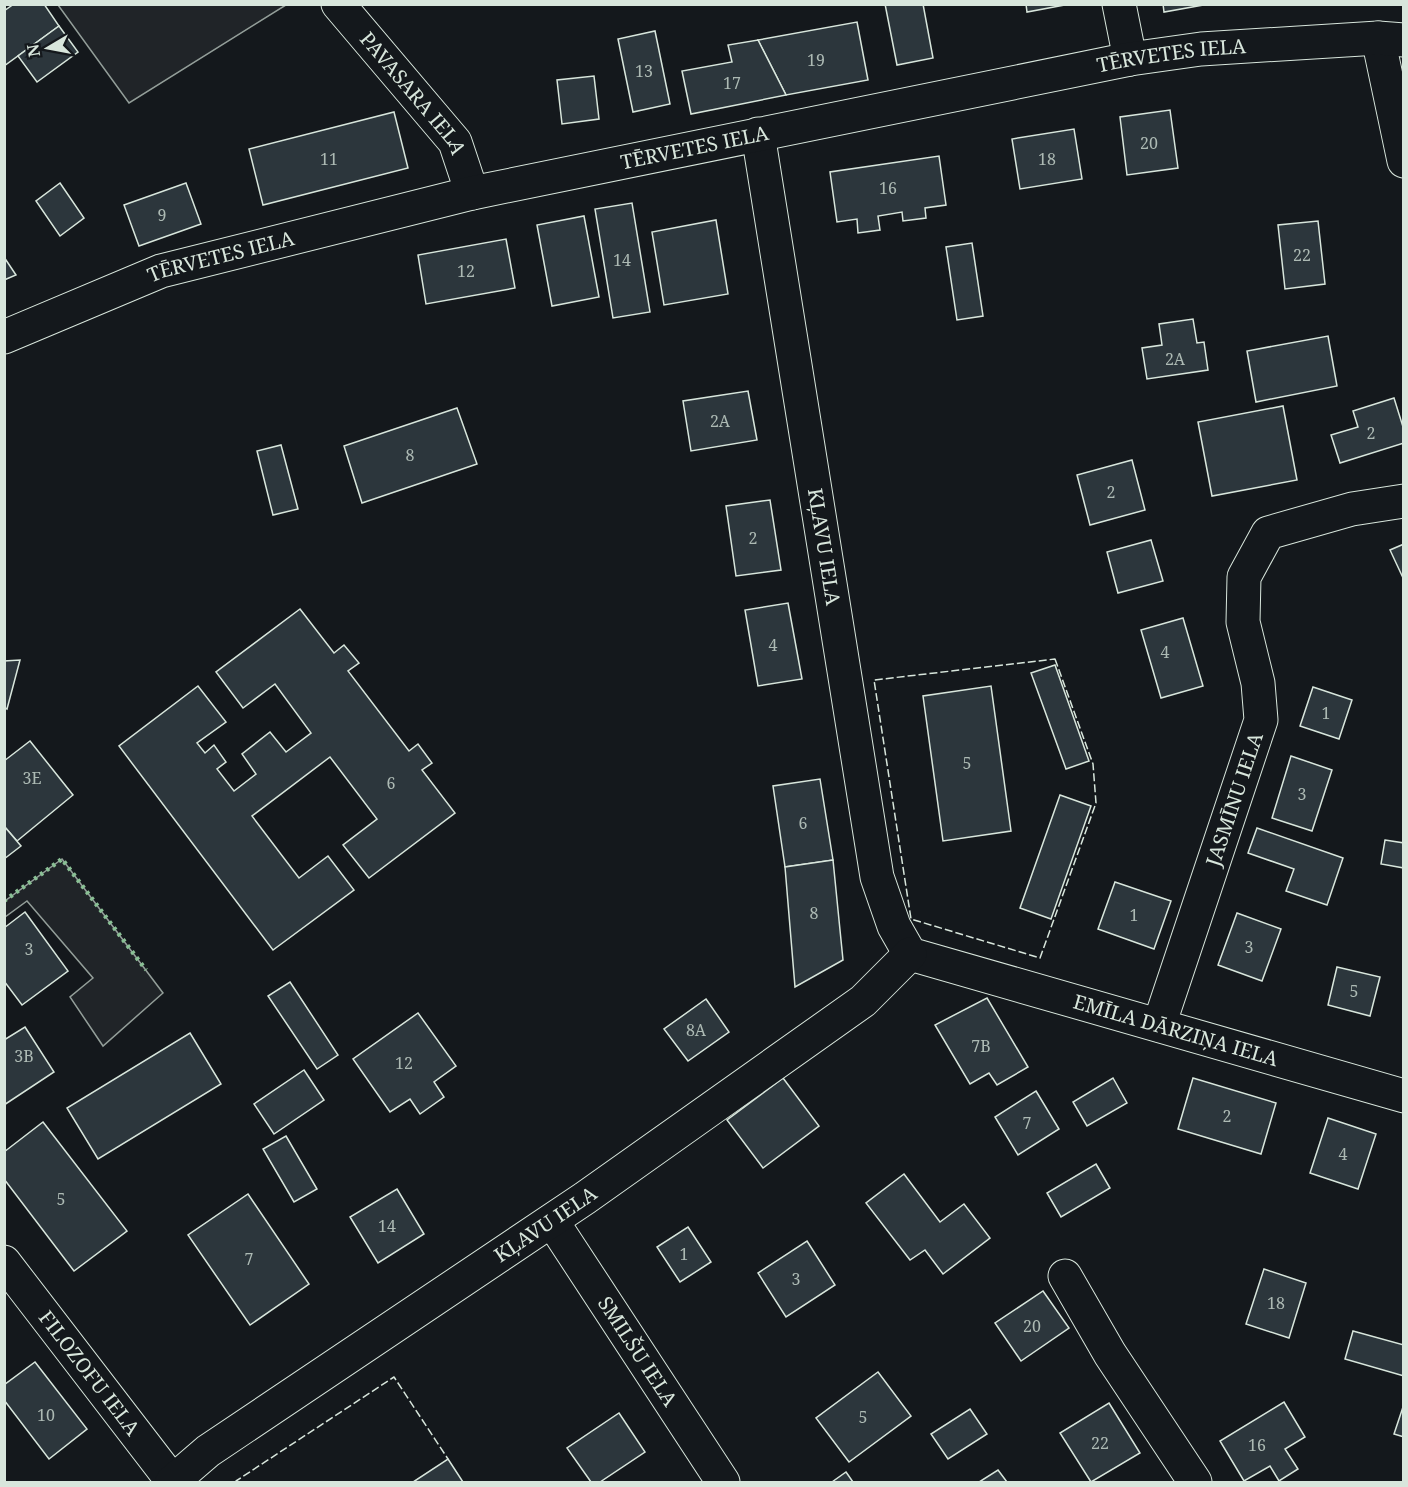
<svg xmlns="http://www.w3.org/2000/svg" width="1408" height="1487" viewBox="0 0 1408 1487" font-family="'Noto Serif',serif">
  <style>
    .green { fill: #202428; stroke: #939e99; stroke-width: 1.5 }
    .building { fill: #2c363c; stroke: #d8e6dc; stroke-width: 1.5 }
    .lines { fill: none; stroke-linecap: round; stroke-linejoin: round }
    .minor-casing { stroke: #d8e6dc; stroke-width: 35 }
    .major-casing { stroke: #d8e6dc; stroke-width: 35 }
    .minor { stroke: #14181c; stroke-width: 33 }
    .major { stroke: #14181c; stroke-width: 33 }
    .hedge { stroke: #8ac095; stroke-width: 4.5; stroke-dasharray: 3 4.5; stroke-linecap: butt }
    .fence { stroke: #d8e6dc; stroke-width: 1.5; stroke-dasharray: 8 3; stroke-linecap: butt }
    .labels { text-anchor: middle; stroke-width: 4.5; stroke-linejoin: round; paint-order: stroke }
    .number-label { font-size: 16px; fill: #adbab4 }
    .street-label { font-size: 20px; fill: #d8e6dc; stroke: #14181c }
  </style>
  <rect width="100%" height="100%" fill="#14181c"/>
  <g class="green">
    <path d="M58,5H286L129,103Z"/>
    <path d="M62,859L163,993L103,1046L70,997L93,978L27,901L5,917V901Z"/>
  </g>
  <g class="building">
    <path d="M14,4H44L59,26L4,66V11Z"/>
    <path d="M885,4H923L933,58L897,65Z"/>
    <path d="M1026,4H1070L1027,12Z"/>
    <path d="M1163,4H1209L1164,12Z"/>
    <path d="M857,22L868,80L786,95L758,40Z"/>
    <path d="M59,26L78,52L37,82L18,56Z"/>
    <path d="M655,31L670,104L633,112L618,39Z"/>
    <path d="M758,40L786,95L691,114L682,71L732,62L728,45Z"/>
    <path d="M594,76L599,119L562,124L557,80Z"/>
    <path d="M1170,110L1178,168L1127,175L1120,117Z"/>
    <path d="M394,112L408,168L263,205L249,149Z"/>
    <path d="M1074,129L1082,179L1020,189L1012,139Z"/>
    <path d="M939,156L946,205L925,208L926,218L903,221L902,212L878,216L880,230L858,233L857,219L837,222L830,172Z"/>
    <path d="M60,183L84,218L60,236L36,201Z"/>
    <path d="M186,183L201,224L139,246L124,205Z"/>
    <path d="M632,203L650,312L613,318L595,209Z"/>
    <path d="M584,216L599,297L552,306L537,225Z"/>
    <path d="M716,220L728,294L664,305L652,232Z"/>
    <path d="M1318,221L1325,284L1285,289L1278,225Z"/>
    <path d="M506,239L515,288L426,304L418,255Z"/>
    <path d="M972,243L983,316L957,320L946,247Z"/>
    <path d="M4,257L16,275L4,280Z"/>
    <path d="M1193,319L1197,343L1204,342L1208,370L1147,379L1142,348L1162,345L1159,324Z"/>
    <path d="M1328,336L1337,386L1256,402L1247,351Z"/>
    <path d="M748,391L757,440L691,451L683,401Z"/>
    <path d="M1394,398L1404,430V443L1340,463L1331,435L1358,427L1353,411Z"/>
    <path d="M1283,406L1297,480L1212,496L1198,422Z"/>
    <path d="M457,408L477,464L362,503L344,446Z"/>
    <path d="M281,445L298,509L273,515L257,451Z"/>
    <path d="M1132,460L1145,510L1090,525L1077,475Z"/>
    <path d="M770,500L781,570L736,576L726,506Z"/>
    <path d="M1151,540L1163,581L1118,593L1107,552Z"/>
    <path d="M1404,544V580L1390,550Z"/>
    <path d="M788,603L802,679L758,686L745,610Z"/>
    <path d="M300,609L334,653L344,645L359,663L348,671L409,751L418,744L432,763L422,770L455,813L369,878L343,845L377,819L330,757L252,816L299,878L328,856L354,890L273,950L119,746L198,686L226,722L197,743L205,753L214,745L226,762L217,769L234,791L256,774L242,754L270,732L286,752L311,733L275,684L243,708L216,672Z"/>
    <path d="M1183,618L1203,686L1161,698L1141,630Z"/>
    <path d="M20,660L7,709L4,707V661Z"/>
    <path d="M1055,665L1089,761L1066,769L1031,673Z"/>
    <path d="M991,686L1011,831L943,841L923,696Z"/>
    <path d="M1313,687L1352,700L1339,739L1300,726Z"/>
    <path d="M30,741L73,795L17,841L4,826V761Z"/>
    <path d="M1291,756L1332,770L1312,831L1272,818Z"/>
    <path d="M820,779L833,860L785,867L773,786Z"/>
    <path d="M1060,795L1091,806L1051,919L1020,908Z"/>
    <path d="M4,826L21,846L4,859Z"/>
    <path d="M1257,828L1343,858L1327,905L1286,891L1294,869L1248,853Z"/>
    <path d="M1385,840L1404,843V868L1381,864Z"/>
    <path d="M833,860L843,960L795,987L785,867Z"/>
    <path d="M1115,882L1171,901L1154,949L1098,929Z"/>
    <path d="M25,912L68,971L22,1005L4,981V928Z"/>
    <path d="M1237,913L1281,929L1262,981L1218,965Z"/>
    <path d="M1337,967L1380,977L1370,1016L1328,1005Z"/>
    <path d="M290,982L338,1055L317,1069L268,996Z"/>
    <path d="M987,998L1028,1067L997,1085L989,1073L970,1084L935,1025Z"/>
    <path d="M706,999L729,1032L688,1061L664,1029Z"/>
    <path d="M418,1013L456,1066L434,1082L444,1097L420,1114L410,1099L390,1112L353,1059Z"/>
    <path d="M25,1027L54,1072L4,1105V1040Z"/>
    <path d="M190,1033L221,1084L98,1159L67,1108Z"/>
    <path d="M304,1070L324,1100L274,1134L254,1104Z"/>
    <path d="M783,1078L819,1126L763,1168L727,1120Z"/>
    <path d="M1113,1078L1127,1103L1087,1126L1073,1102Z"/>
    <path d="M1193,1078L1276,1103L1261,1154L1178,1129Z"/>
    <path d="M1036,1091L1059,1129L1018,1155L995,1117Z"/>
    <path d="M1328,1118L1376,1134L1358,1189L1310,1173Z"/>
    <path d="M43,1122L127,1231L74,1271L4,1179V1152Z"/>
    <path d="M286,1136L317,1189L294,1202L263,1149Z"/>
    <path d="M1096,1164L1110,1188L1061,1217L1047,1193Z"/>
    <path d="M904,1174L940,1222L964,1204L990,1238L943,1274L925,1250L910,1260L866,1203Z"/>
    <path d="M397,1189L424,1234L378,1263L350,1217Z"/>
    <path d="M248,1194L309,1284L250,1325L188,1235Z"/>
    <path d="M688,1227L711,1262L680,1282L657,1247Z"/>
    <path d="M807,1241L835,1285L786,1317L758,1273Z"/>
    <path d="M1264,1269L1306,1283L1289,1338L1246,1324Z"/>
    <path d="M1043,1291L1069,1328L1021,1361L995,1323Z"/>
    <path d="M1353,1331L1404,1345V1376L1345,1359Z"/>
    <path d="M35,1362L87,1429L49,1459L4,1400V1385Z"/>
    <path d="M878,1372L911,1416L849,1462L816,1418Z"/>
    <path d="M1284,1402L1305,1437L1285,1449L1298,1469L1279,1481L1270,1466L1244,1481L1220,1441Z"/>
    <path d="M1109,1403L1140,1453L1091,1482L1060,1433Z"/>
    <path d="M1404,1404V1437L1394,1434Z"/>
    <path d="M970,1409L987,1434L948,1459L931,1434Z"/>
    <path d="M619,1413L645,1452L600,1482H591L567,1448Z"/>
    <path d="M448,1459L463,1482H413Z"/>
    <path d="M998,1470L1007,1482H979Z"/>
    <path d="M846,1472L853,1482H832Z"/>
  </g>
  <g class="lines">
    <defs>
      <g id="minor">
        <path id="s1" d="M338,4L455,142L472,193"/>
        <path d="M1119,4L1130,59"/>
        <path d="M1378,38L1404,161"/>
        <path id="s2" d="M758,134L877,877L894,926L910,954L1404,1096"/>
        <path id="s3" d="M1159,1025L1261,720L1258,683L1243,622L1244,577L1268,533L1352,509L1404,501"/>
        <path id="s4" d="M552,1221L723,1482"/>
        <path id="s5" d="M4,1262L173,1482"/>
        <path d="M1065,1276L1110,1354L1195,1482"/>
        <path id="s6" d="M172,1482L208,1451L585,1198L863,1001L910,954"/>
      </g>
      <g id="major">
        <path id="s7" d="M4,337L161,271L472,193L1130,59L1201,49L1378,38L1404,40"/>
      </g>
    </defs>
    <use href="#minor" class="minor-casing"/>
    <use href="#major" class="major-casing"/>
    <use href="#minor" class="minor"/>
    <use href="#major" class="major"/>
    <path class="hedge" d="M4,901L62,859L146,970"/>
    <g class="fence">
      <path d="M1055,659L1093,764L1096,803L1040,958L911,919L874,680Z"/>
      <path d="M238,1482L236,1481L394,1377L448,1459"/>
    </g>
  </g>
  <g class="labels">
    <g class="number-label">
      <text x="816" y="66">19</text>
      <text x="644" y="77">13</text>
      <text x="732" y="89">17</text>
      <text x="1149" y="149">20</text>
      <text x="329" y="165">11</text>
      <text x="1047" y="165">18</text>
      <text x="888" y="194">16</text>
      <text x="162" y="221">9</text>
      <text x="1302" y="261">22</text>
      <text x="622" y="266">14</text>
      <text x="466" y="277">12</text>
      <text x="1175" y="365">2A</text>
      <text x="720" y="427">2A</text>
      <text x="1371" y="439">2</text>
      <text x="410" y="461">8</text>
      <text x="1111" y="498">2</text>
      <text x="753" y="544">2</text>
      <text x="773" y="651">4</text>
      <text x="1165" y="658">4</text>
      <text x="1326" y="719">1</text>
      <text x="967" y="769">5</text>
      <text x="32" y="784">3E</text>
      <text x="391" y="789">6</text>
      <text x="1302" y="800">3</text>
      <text x="803" y="829">6</text>
      <text x="814" y="919">8</text>
      <text x="1134" y="921">1</text>
      <text x="1249" y="953">3</text>
      <text x="29" y="955">3</text>
      <text x="1354" y="997">5</text>
      <text x="696" y="1036">8A</text>
      <text x="981" y="1052">7B</text>
      <text x="24" y="1062">3B</text>
      <text x="404" y="1069">12</text>
      <text x="1227" y="1122">2</text>
      <text x="1027" y="1129">7</text>
      <text x="1343" y="1160">4</text>
      <text x="61" y="1205">5</text>
      <text x="387" y="1232">14</text>
      <text x="684" y="1260">1</text>
      <text x="249" y="1265">7</text>
      <text x="796" y="1285">3</text>
      <text x="1276" y="1309">18</text>
      <text x="1032" y="1332">20</text>
      <text x="46" y="1421">10</text>
      <text x="863" y="1423">5</text>
      <text x="1100" y="1449">22</text>
      <text x="1257" y="1451">16</text>
    </g>
    <g class="street-label">
      <text dy="7" stroke="none"><textPath href="#s7" startOffset="1204">TĒRVETES IELA</textPath></text>
      <text dy="7" stroke="none"><textPath href="#s1" startOffset="117">PAVASARA IELA</textPath></text>
      <text dy="7" stroke="none"><textPath href="#s7" startOffset="718">TĒRVETES IELA</textPath></text>
      <text dy="7" stroke="none"><textPath href="#s7" startOffset="232">TĒRVETES IELA</textPath></text>
      <text dy="7" stroke="none"><textPath href="#s2" startOffset="418">KĻAVU IELA</textPath></text>
      <text dy="7" stroke="none"><textPath href="#s3" startOffset="238">JASMĪNU IELA</textPath></text>
      <text dy="7" stroke="none"><textPath href="#s2" startOffset="1113">EMĪLA DĀRZIŅA IELA</textPath></text>
      <text dy="7" stroke="none"><textPath href="#s6" startOffset="454">KĻAVU IELA</textPath></text>
      <text dy="7" stroke="none"><textPath href="#s4" startOffset="156">SMILŠU IELA</textPath></text>
      <text dy="7" stroke="none"><textPath href="#s5" startOffset="140">FILOZOFU IELA</textPath></text>
    </g>
  </g>
  <rect width="1408" height="1487" fill="none" stroke="#d8e6dc" stroke-width="12"/>
  <g transform="translate(48 48) rotate(260)" stroke="#14181c" stroke-width="4.5" paint-order="stroke">
  <path d="M0-4.5L10 22L0 15L-10 22Z" fill="#d8e6dc"/>
  <text y="-9" font-size="16" font-weight="bold" text-anchor="middle" fill="#d8e6dc">N</text>
  </g>
</svg>
